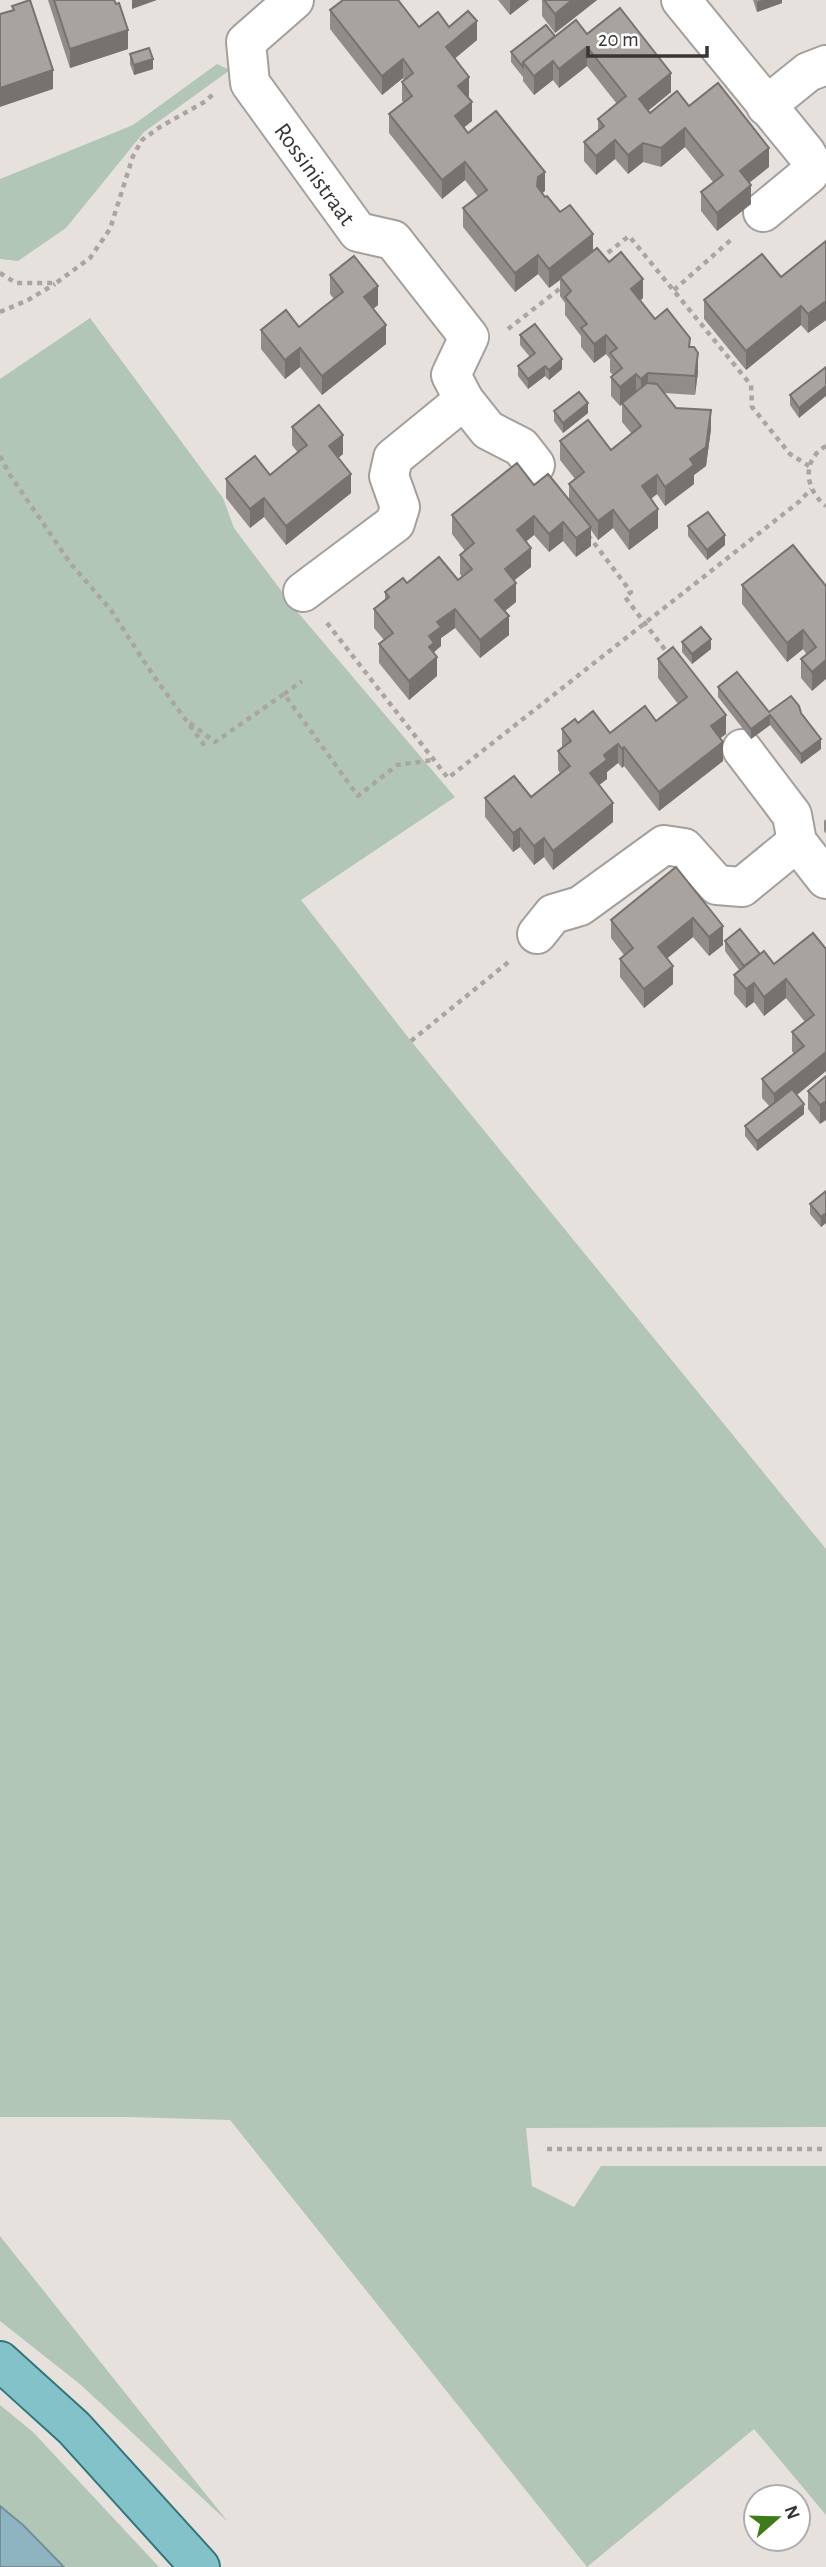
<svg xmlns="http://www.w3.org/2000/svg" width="826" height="2567" viewBox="0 0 826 2567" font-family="'Alegreya Sans',sans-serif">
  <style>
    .green { fill: #b2c6b8 }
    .water { fill: #8eb4c2; stroke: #748e97; stroke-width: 2 }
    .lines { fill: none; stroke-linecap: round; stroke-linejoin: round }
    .street-casing { stroke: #a59f9b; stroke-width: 42 }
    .primary-casing { stroke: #32767c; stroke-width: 42 }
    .path { stroke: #aaa5a2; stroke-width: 4.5; stroke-dasharray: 5 5; stroke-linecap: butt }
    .street { stroke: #fff; stroke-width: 38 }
    .primary { stroke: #82c2c8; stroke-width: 38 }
    .wall { fill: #918c89 }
    .shaded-wall { fill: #76726f }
    .building { fill: #a9a39f; stroke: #76726f; stroke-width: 2 }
    .labels { text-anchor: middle; stroke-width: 5; stroke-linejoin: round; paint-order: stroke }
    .street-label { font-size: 24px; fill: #383534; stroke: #fff }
  </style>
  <rect width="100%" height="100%" fill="#e7e1dd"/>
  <g class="green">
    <path d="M217,64L230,70L144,132L66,228L18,261L0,259V179L133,125Z"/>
    <path d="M90,318L223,498L234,528L295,609L455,797L301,900L411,1041L826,1549V2127L526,2128L532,2186L574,2207L601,2166H826V2515L754,2429L587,2567L230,2120L127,2117H0V379Z"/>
    <path d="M0,2236L228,2522L81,2385L0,2321Z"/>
    <path d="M0,2405L33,2432L159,2567H64L23,2525L0,2506Z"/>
  </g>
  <path class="water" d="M0,2506L23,2525L64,2567H0Z"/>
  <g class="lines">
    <defs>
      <g id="street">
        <path d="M294,0L246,42L250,83L358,232L393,240L469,337L451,375L464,400L488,430L521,447L535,465"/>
        <path d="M681,0L806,153L812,164L809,174L763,212"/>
        <path d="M766,106L808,72L826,65"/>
        <path d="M303,592L395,523L400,507L389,476L393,458L464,400"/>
        <path d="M742,749L792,815L797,842L826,879"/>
        <path d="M537,934L553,914L580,906L664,845L684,848L717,885L742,887L797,842"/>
      </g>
      <path id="primary" d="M0,2361L74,2428L200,2567"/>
    </defs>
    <use href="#street" class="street-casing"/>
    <use href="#primary" class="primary-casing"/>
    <g class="path">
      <path d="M600,259L629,236L751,385L752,407L790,454L809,466"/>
      <path d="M0,273L16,283H56L90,258L110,229L133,156L142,140L160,127L206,101L214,93"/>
      <path d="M674,290L733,238"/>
      <path d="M0,312L28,300L55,284"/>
      <path d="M508,329L562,287"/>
      <path d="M826,446C801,460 805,490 826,506"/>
      <path d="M0,456L10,475L71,564L111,610L153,675L207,749"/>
      <path d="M588,535L631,592L625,597L669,655"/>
      <path d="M327,623L448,778L800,501L811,489"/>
      <path d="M284,694L302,681"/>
      <path d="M190,723L215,742L284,694L358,796L397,765L433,760"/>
      <path d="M411,1041L511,960"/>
      <path d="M547,2149H826"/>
    </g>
    <use href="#street" class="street"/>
    <use href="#primary" class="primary"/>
  </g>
  <g class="wall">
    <path d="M48,0H114L128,49L70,68Z"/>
    <path d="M498,0H529L510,15Z"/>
    <path d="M542,0H597L555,33L542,16Z"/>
    <path d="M753,0H782V3L757,12Z"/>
    <path d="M330,10L419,27L477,40L455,58L469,96L468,97L472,121L464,127L468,133L545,191L542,193L545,197L560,212L593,250L609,262L643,298L640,301L655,319L690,347L698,372L695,395L664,393L676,408L711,429L706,466L694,475V484L665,506L657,494L651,499L658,528L629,550L613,528L598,540L591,530V546L576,557L563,541L549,552L534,535L526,541L531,567L514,580L516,602L505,611L509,635L480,658L455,628L441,638V646L434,652L437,676L409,700L379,663V644L384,640L374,628V609L385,601V592L407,583L458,580L462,577L460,574V555L465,551L452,534V515L534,485L569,500V484L575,479L560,460V441L611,450L632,434L622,422V404L620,406L611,396V377L613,375L610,372V359L606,354L594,363L581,347V336L565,315V303L560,296V280L549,288L538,274L515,292L463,227V208L478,197L465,180L442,199L389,133V114L403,103L402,100V82L404,80L403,78L382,95L330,29Z"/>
    <path d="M587,34L671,92L648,111L650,113L689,106L769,167L749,183L751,204L717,231L701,211V192L713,182L685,147L661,167L643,162L628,174L615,159L596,175L584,161V142L598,131V119L617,104L587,66L559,88L553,80L534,95L523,81V77L511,62V52L555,36Z"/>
    <path d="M130,54L153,69L134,75L130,64Z"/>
    <path d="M826,241V320L808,333L801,325L746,370L704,319V300L781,277Z"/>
    <path d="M330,275L378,305L373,309L386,344L322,395L300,367L285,379L261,349V330L299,327L334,299L330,294Z"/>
    <path d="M520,335L562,369L549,380L545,376L528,389L518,376V366L530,357L520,345Z"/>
    <path d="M826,367L799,418L790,405V395Z"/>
    <path d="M554,411L588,413L563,433L554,421Z"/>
    <path d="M292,427L343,454L338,458L351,493L286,545L264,517L250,528L226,498V479L270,475L298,453L292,445Z"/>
    <path d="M688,526L725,545L707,560L688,536Z"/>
    <path d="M742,585L826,586L812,691L801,678V659L807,655L803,649L787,662L742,604Z"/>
    <path d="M682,642L711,649L692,664L682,652Z"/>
    <path d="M658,659L726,734L720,738L723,761L659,811L624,766L622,768L618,763L607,772V779L599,785L613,822L553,870L544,857L534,865L520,847L513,852L485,817V798L531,797L560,773L558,770V751L562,748V729L578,723L610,733L656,721L678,704L658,678Z"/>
    <path d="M718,687L769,712L801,713L821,749L801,764L770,725L751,739L718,697Z"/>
    <path d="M826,819V834L824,831V821Z"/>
    <path d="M676,867L723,945L709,956L693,937L667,958L673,984L644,1008L620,977V959L624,955L611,938V920Z"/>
    <path d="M725,941L760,954L774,964L826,949V1071L797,1095L804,1114L757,1151L745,1136V1126L770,1107L762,1098V1079L794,1054L792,1051V1032L805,1022L786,998L764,1016L754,1002L746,1008L734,994V975L739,970L725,951Z"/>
    <path d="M826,1076L820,1124L808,1109V1091Z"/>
    <path d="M826,1191V1223L821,1227L810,1214V1204Z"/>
  </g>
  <g class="shaded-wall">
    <path d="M132,0H157L132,9Z"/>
    <path d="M510,0H529L510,15Z"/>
    <path d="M572,0H597L555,33V14Z"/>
    <path d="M762,0H782V3L757,12V2Z"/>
    <path d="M477,21V40L446,66V47Z"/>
    <path d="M128,30V49L70,68V49Z"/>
    <path d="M587,47V66L559,88V69Z"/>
    <path d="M153,59V69L134,75V65Z"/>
    <path d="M403,59V78L382,95V76Z"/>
    <path d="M553,61V80L534,95V76Z"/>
    <path d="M53,70V89L0,107V88Z"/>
    <path d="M671,73V92L639,118V99Z"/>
    <path d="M469,77V96L458,105V86Z"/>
    <path d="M472,102V121L455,135V116Z"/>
    <path d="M685,128V147L661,167V148Z"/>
    <path d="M615,140V159L596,175V156Z"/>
    <path d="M643,143V162L628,174V155Z"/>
    <path d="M769,148V167L740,190V171Z"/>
    <path d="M465,162V180L442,199V180Z"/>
    <path d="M545,172V191L538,196L537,186L538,177Z"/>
    <path d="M751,185V204L717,231V213Z"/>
    <path d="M593,234V253L560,277V280L549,288V269Z"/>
    <path d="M538,255V274L515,292V273Z"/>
    <path d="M643,279V298L631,308V289Z"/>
    <path d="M378,286V305L364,316V297Z"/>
    <path d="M826,301V320L808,333V314Z"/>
    <path d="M801,306V325L746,370V351Z"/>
    <path d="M386,325V344L322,395V376Z"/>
    <path d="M606,335V354L594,363V344Z"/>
    <path d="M300,348V367L285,379V360Z"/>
    <path d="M698,353V372L695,395V376Z"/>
    <path d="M562,359V369L549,380V370Z"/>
    <path d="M545,366V376L528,389V379Z"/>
    <path d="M648,373V392L641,398V379Z"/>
    <path d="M636,374V393L620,406V387Z"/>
    <path d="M826,386V396L799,418V408Z"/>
    <path d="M588,403V413L563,433V423Z"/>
    <path d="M711,410V429L706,466L694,475V484L665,506V487Z"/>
    <path d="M343,435V454L329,465V446Z"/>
    <path d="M351,474V493L286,545V526Z"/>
    <path d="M657,475V494L642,505V486Z"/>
    <path d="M264,498V517L250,528V509Z"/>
    <path d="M658,509V528L629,550V531Z"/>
    <path d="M613,510V528L598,540V521Z"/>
    <path d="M534,516V535L517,549V530Z"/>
    <path d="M563,522V541L549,552V534Z"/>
    <path d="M591,527V546L576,557V538Z"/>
    <path d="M725,535V545L707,560V550Z"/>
    <path d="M531,548V567L505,588V569Z"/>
    <path d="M516,583V602L495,619V600Z"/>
    <path d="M455,609V628L441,638V646L434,652L437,657V676L409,700V681L429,636L437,622Z"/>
    <path d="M509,616V635L480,658V640Z"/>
    <path d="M803,630V649L787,662V643Z"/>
    <path d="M711,639V649L692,664V654Z"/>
    <path d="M826,660V679L812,691V672Z"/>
    <path d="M726,715V734L711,745V726Z"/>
    <path d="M770,715V725L751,739V729Z"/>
    <path d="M821,739V749L801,764V754Z"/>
    <path d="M723,742V761L659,811V792Z"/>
    <path d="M618,744V763L607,772V779L590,792V773L604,755Z"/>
    <path d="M624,747V766L622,768V749Z"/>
    <path d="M613,803V822L553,870V851Z"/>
    <path d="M520,828V847L513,852V833Z"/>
    <path d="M544,838V857L534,865V846Z"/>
    <path d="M693,918V937L658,966V947Z"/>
    <path d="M723,926V945L709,956V937Z"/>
    <path d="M673,966V984L644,1008V989Z"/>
    <path d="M786,979V998L764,1016V997Z"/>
    <path d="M754,983V1002L746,1008V989Z"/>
    <path d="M826,1052V1071L774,1113V1094Z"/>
    <path d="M826,1101V1120L820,1124V1105Z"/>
    <path d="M804,1104V1114L757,1151V1141Z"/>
    <path d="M826,1213V1223L821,1227V1217Z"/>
  </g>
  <g class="building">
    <path d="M30,0L53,70L0,88V14L14,10L12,6Z"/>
    <path d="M54,0H114L116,4L119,3L128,30L70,49Z"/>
    <path d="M343,0H398L419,27L438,12L449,27L468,11L477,21L446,47L469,77L458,86L472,102L455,116L468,133L496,111L545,172L538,177L537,186L545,197L547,196L560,212L570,205L593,234L549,269L538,255L515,273L463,208L487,190L465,162L442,180L389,114L412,96L402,82L413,73L403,59L382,76L330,10Z"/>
    <path d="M544,0H572L555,14Z"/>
    <path d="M620,8L671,73L639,99L650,113L677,91L689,106L718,83L769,148L740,171L751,185L717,213L701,192L723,175L685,128L661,148L643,143L628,155L615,140L596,156L584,142L604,126L598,119L626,96L587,47L559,69L553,61L534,76L523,62L576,20L587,34Z"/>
    <path d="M546,25L555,36L523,62V67L511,52Z"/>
    <path d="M149,48L153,59L134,65L130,54Z"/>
    <path d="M826,241V301L808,314L801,306L746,351L704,300L762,254L781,277Z"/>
    <path d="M597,248L609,262L621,252L643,279L631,289L655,319L667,309L690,338L689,347H694L698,353L695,376L648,373L641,379L636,374L620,387L611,377L622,368L610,353L617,348L606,335L594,344L581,328L587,324L565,297L571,291L560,277Z"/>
    <path d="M354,256L378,286L364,297L386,325L322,376L300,348L285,360L261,330L286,310L299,327L321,309L343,292L330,275Z"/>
    <path d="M535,324L562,359L549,370L545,366L528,379L518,366L535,353L520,335Z"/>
    <path d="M826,367V386L799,408L790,395Z"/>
    <path d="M647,383L657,384L676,408L711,410L706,447L690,459L694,465L665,487L657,475L642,486L658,509L629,531L613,510L598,521L569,484L584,472L560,441L588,420L611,450L641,426L622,403Z"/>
    <path d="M579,392L588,403L563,423L554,411Z"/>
    <path d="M319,405L343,435L329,446L351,474L286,526L264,498L250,509L226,479L255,456L270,475L287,461L307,445L292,427Z"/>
    <path d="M517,463L534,485L548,474L591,527L576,538L563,522L549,534L534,516L517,530L531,548L505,569L516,583L495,600L509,616L480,640L455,609L437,622L441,627L429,636L434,643L429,647L437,657L409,681L379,644L393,633L374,609L389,597L385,592L403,578L407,583L439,557L458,580L472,569L460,555L474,543L452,515Z"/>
    <path d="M708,512L725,535L707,550L688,526Z"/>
    <path d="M793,545L826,586V660L812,672L801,659L816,647L803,630L787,643L742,585Z"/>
    <path d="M701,627L711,639L692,654L682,642Z"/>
    <path d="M673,647L726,715L711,726L723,742L659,792L624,747L622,749L618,744L604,755L607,760L590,773L613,803L553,851L544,838L534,846L520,828L513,833L485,798L514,776L531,797L570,766L558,751L571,741L562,729L575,719L578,723L593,711L610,733L645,706L656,721L687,697L658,659Z"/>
    <path d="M737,672L769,712L791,696L799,706L801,713L821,739L801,754L770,715L751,729L718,687Z"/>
    <path d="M676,867L723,926L709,937L693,918L658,947L673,966L644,989L620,959L633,948L611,920Z"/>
    <path d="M740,929L760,954L744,966L725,941Z"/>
    <path d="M813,933L826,949V1052L774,1094L762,1079L804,1046L792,1032L814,1015L786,979L764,997L754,983L746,989L734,975L764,951L774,964Z"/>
    <path d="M826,1076V1101L820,1105L808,1091Z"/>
    <path d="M792,1089L804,1104L757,1141L745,1126Z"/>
    <path d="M826,1191V1213L821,1217L810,1204Z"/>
  </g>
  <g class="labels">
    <g class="street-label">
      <text transform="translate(315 174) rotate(54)" y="8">Rossinistraat</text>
    </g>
  </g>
  <g transform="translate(777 2518) rotate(70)"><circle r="33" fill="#ffffff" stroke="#afaeae" stroke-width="2"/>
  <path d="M0-5L12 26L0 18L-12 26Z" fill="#3d7c19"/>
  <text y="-10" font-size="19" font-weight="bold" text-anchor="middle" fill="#383534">N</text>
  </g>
  <path d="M588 46v10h119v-10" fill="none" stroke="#383534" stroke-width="3.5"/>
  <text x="598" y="46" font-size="21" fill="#383534" stroke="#ffffff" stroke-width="5" paint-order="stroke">20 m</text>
</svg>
